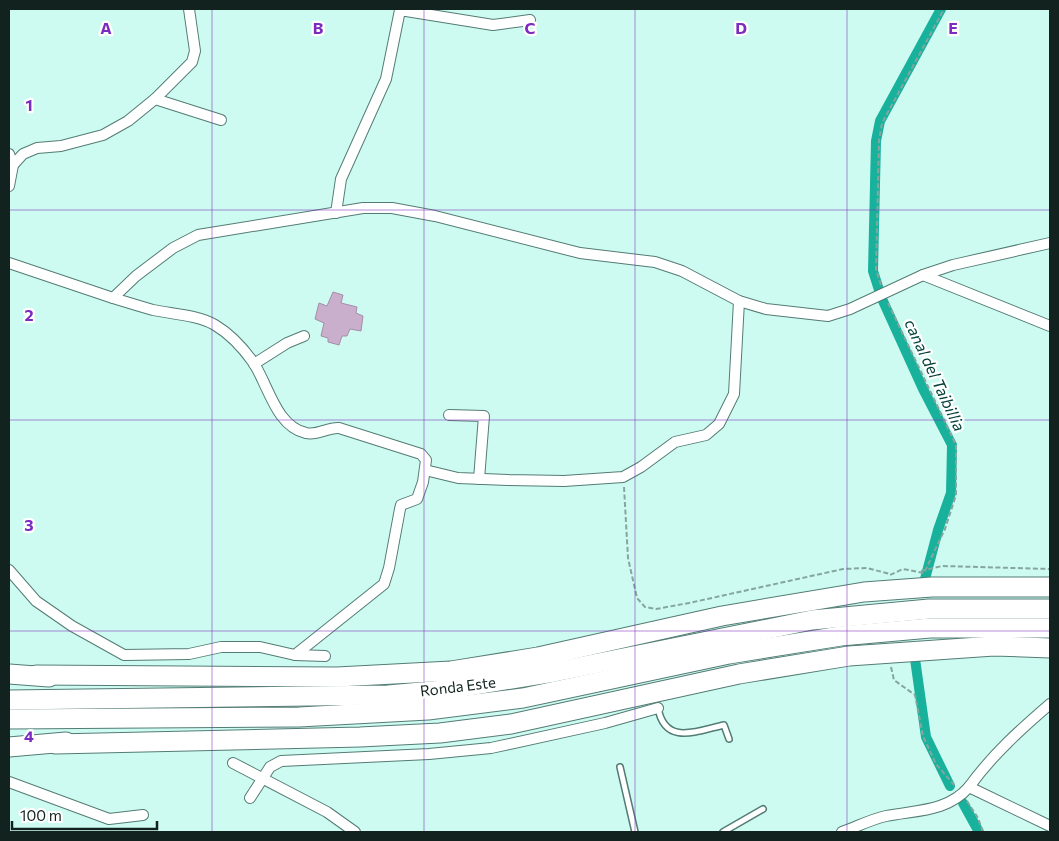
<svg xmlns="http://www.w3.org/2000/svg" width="1059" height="841" viewBox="0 0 1059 841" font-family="Commissioner,sans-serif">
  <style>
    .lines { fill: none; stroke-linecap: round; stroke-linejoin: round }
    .canal { stroke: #18b19c; stroke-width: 10 }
    .building { fill: #c9afcb; stroke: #a68da8 }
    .lane-casing { stroke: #537c74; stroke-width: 8 }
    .street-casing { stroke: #537c74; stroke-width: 12 }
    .highway-casing { stroke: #537c74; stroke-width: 21 }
    .path { stroke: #84a69f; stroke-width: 2; stroke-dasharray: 5 2.5; stroke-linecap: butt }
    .lane { stroke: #fff; stroke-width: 5 }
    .street { stroke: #fff; stroke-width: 10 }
    .highway { stroke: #fff; stroke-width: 19 }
    .grid { fill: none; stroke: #7b2cbf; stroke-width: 1; stroke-opacity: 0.55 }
    .labels { text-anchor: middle; stroke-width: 4.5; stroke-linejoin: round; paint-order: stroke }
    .street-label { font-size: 15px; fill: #11221f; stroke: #fff }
    .water-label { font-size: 16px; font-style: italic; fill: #004037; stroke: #fff }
    .grid-label { font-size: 16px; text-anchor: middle; font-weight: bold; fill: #7b2cbf; stroke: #fff; stroke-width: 4.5; stroke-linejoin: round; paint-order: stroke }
  </style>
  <rect width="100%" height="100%" fill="#cefbf1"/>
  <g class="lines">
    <g class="canal">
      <path d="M879,290L873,271L876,141L880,121L941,9"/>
      <path d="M883,301L923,389L952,445L951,493L938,530L925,579"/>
      <path d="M915,659L926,737L950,786"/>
      <path d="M963,803L979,832"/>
    </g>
  </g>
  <path class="building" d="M333,292L343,295L341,303L357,307L356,313L363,316L361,331L350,329L347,336H342L339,345L328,342V338L321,336L324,323L315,319L319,303L327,306Z"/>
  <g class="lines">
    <defs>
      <g id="lane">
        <path d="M658,708C665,746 697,731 724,725L729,739"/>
        <path d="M620,767L635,832"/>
        <path d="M723,832L763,809"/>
      </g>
      <g id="street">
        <path d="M155,99L221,120"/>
        <path d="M9,154L13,165L9,186"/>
        <path d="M13,165L23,154L37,148L61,146L103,135L128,121L155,99L192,62L195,51L189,9"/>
        <path d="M336,213L341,179L386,79L400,10L493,25L530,20"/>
        <path d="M9,263L113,298L136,276L173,248L198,235L363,208H392L435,216L580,253L655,262L682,271L739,301L766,309L828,316L850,309L923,275L953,265L1050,243"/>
        <path d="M923,275L1050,326"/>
        <path d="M113,298C126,302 139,306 153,310C172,314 198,315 215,325C230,334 243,348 253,362C268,384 276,427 306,433C317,436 328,427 339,428L421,454L426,460L423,482L417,499L401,505L400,509L389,568L384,584L295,655"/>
        <path d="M254,364L287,343L304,336"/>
        <path d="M449,415L484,416L479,479"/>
        <path d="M425,470L458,478L508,480L564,481L623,477L641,467L675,442L706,435L719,424L734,394L739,301"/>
        <path d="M9,570L36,601L72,626L124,655L189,654L221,647H260L295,655L325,656"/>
        <path d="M233,763L327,812L355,832"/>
        <path d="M9,782L109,819L143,815"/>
        <path d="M969,787C992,755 1021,729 1050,704"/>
        <path d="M250,798L270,767L281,761L429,754L491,748L605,723L658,708"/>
        <path d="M842,832C856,827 872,819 886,816C917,810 947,812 969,787L1050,826"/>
      </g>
      <g id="highway">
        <path d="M9,674L49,677"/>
        <path d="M36,675L337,677L451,671L538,657L722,616L864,592L932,587H1050"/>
        <path d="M9,700L388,695L444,690L554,672L812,620L929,609H1050"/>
        <path d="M9,719L299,717L428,710L523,698L729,654L841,636L930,628H1050"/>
        <path d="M55,744L360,737L440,733L511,724L739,674L849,656L994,646L1050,648"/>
        <path d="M9,747L66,742"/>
      </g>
    </defs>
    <use href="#lane" class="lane-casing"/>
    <use href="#street" class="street-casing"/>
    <use href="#highway" class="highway-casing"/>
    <g class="path">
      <path d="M881,285L876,270L879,141L882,123L944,9"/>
      <path d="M888,303L956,445V495L945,529L924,573L903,569L890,575"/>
      <path d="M624,487L628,558L637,598L645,607L656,609L689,603L843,569L867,568L890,574"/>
      <path d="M921,571L942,566L1050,569"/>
      <path d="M891,667L894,680L915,695L923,736L936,764L955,786"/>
      <path d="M967,801L978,818L983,832"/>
    </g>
    <use href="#lane" class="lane"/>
    <use href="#street" class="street"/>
    <use href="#highway" class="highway"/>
  </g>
  <path class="grid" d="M212,9V832M424,9V832M635,9V832M847,9V832M9,210H1050M9,420H1050M9,631H1050"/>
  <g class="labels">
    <g class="street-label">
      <text transform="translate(458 687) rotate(-7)" y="5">Ronda Este</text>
    </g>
    <g class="water-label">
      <text transform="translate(935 375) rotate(65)" y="6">canal del Taibillia</text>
    </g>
  </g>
  <g class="grid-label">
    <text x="106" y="34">A</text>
    <text x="318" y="34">B</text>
    <text x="530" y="34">C</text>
    <text x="741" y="34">D</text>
    <text x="953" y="34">E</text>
    <text x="29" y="111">1</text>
    <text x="29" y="321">2</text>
    <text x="29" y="531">3</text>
    <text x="29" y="742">4</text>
  </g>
  <rect width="1059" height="841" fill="none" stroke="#11221f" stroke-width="20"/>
  <path d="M12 821v8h145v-8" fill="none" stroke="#11221f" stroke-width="2.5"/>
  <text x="20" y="821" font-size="15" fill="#11221f" stroke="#ffffff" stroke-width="4" paint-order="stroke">100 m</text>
</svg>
